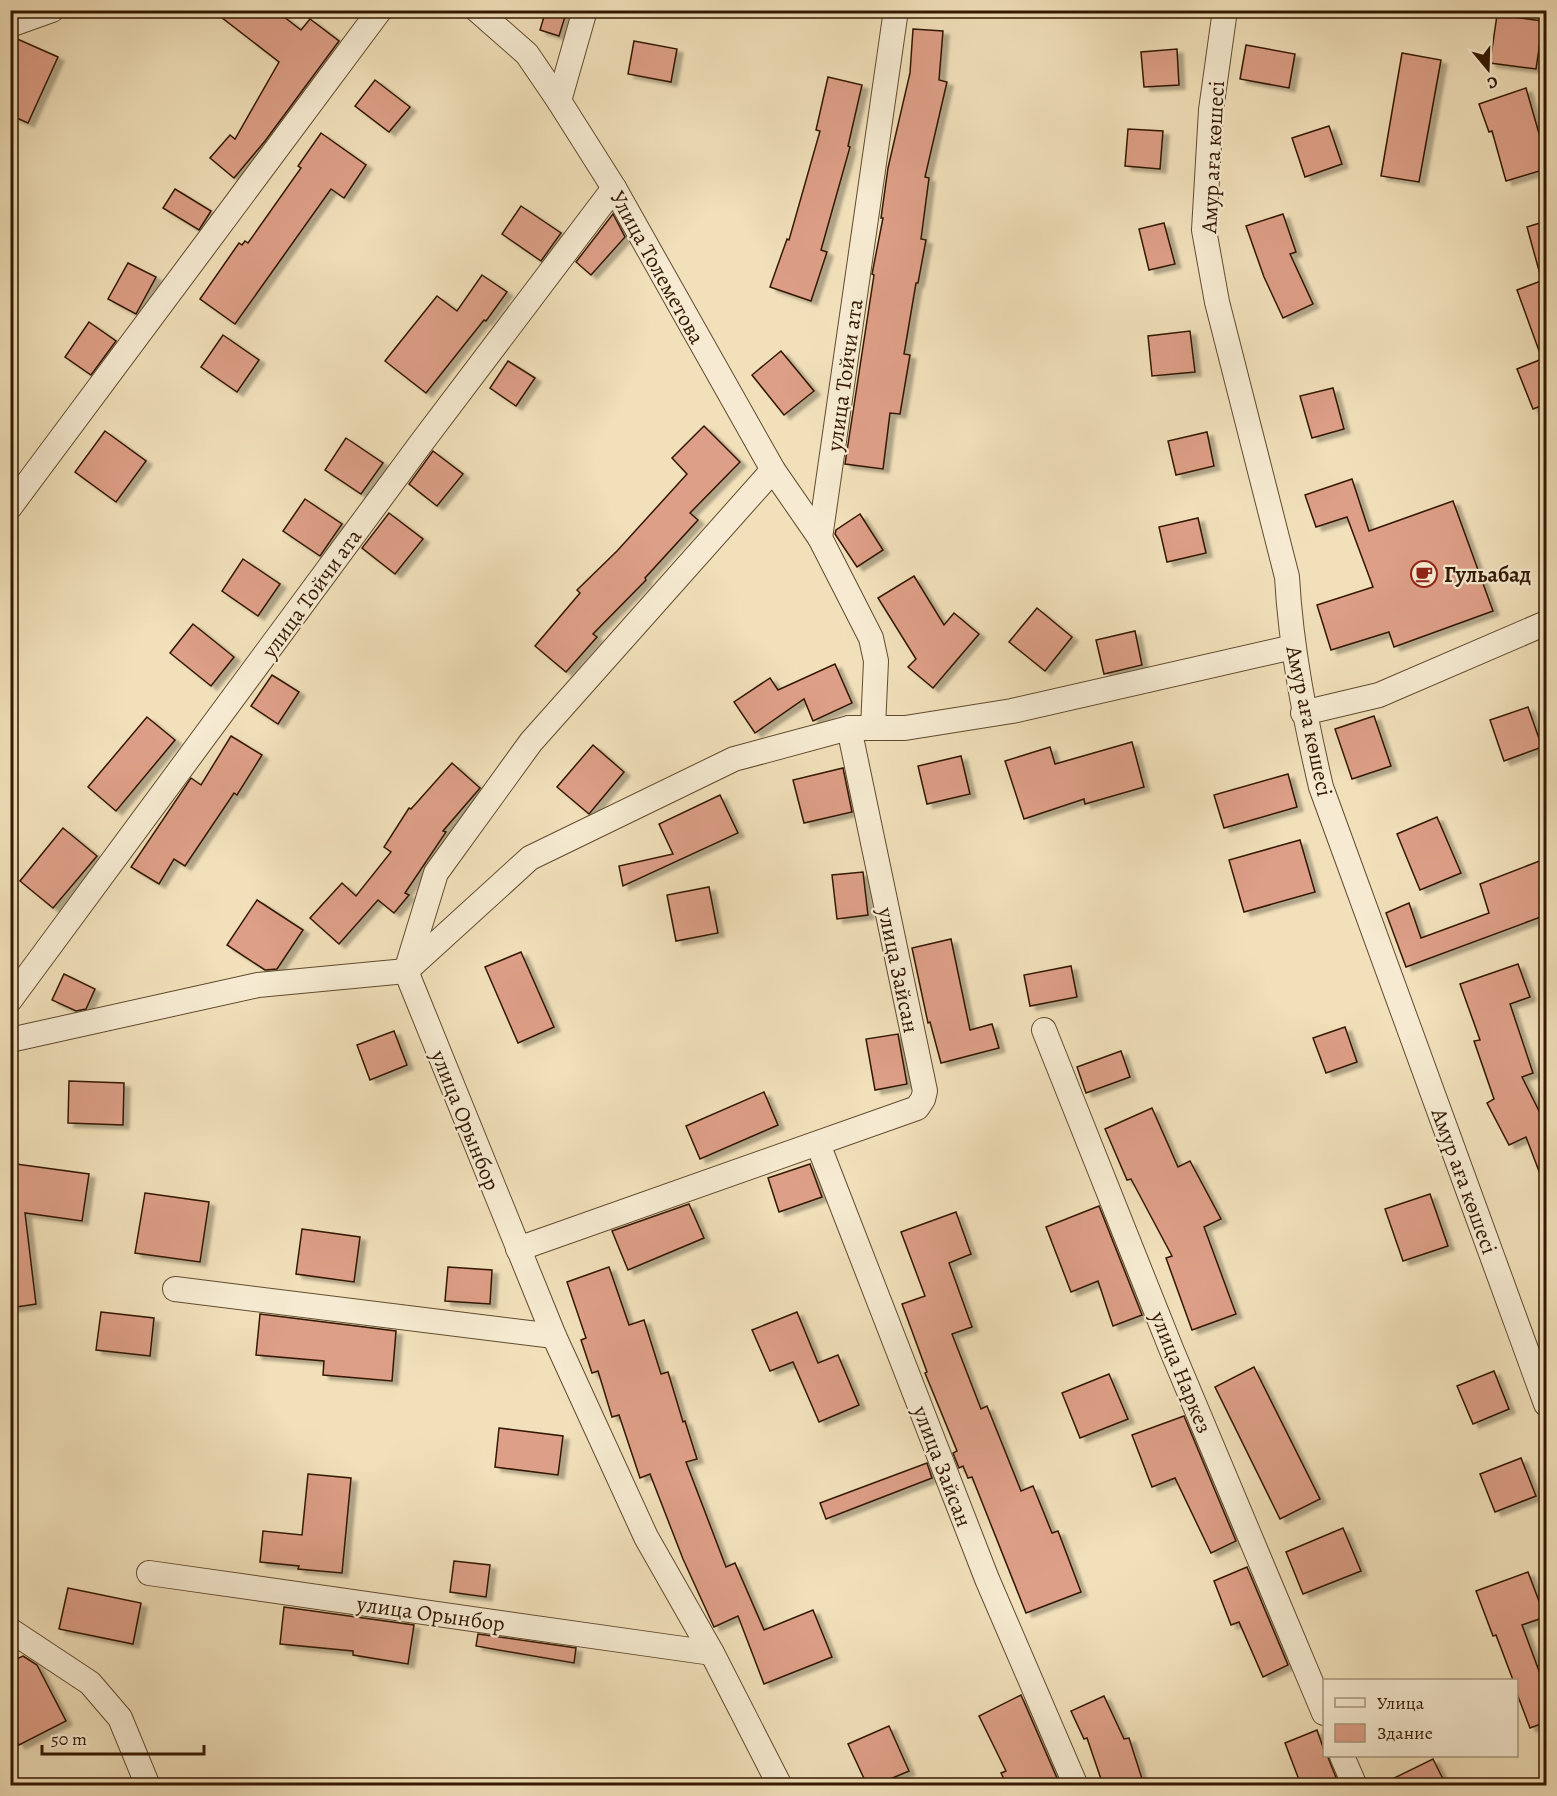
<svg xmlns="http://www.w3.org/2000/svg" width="1557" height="1796" viewBox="0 0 1557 1796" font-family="Alegreya,serif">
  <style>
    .building { fill: #dd9f87; stroke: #331800; stroke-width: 1.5; filter: url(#shadow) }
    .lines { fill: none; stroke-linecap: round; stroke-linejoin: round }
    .street-casing { stroke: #624a2e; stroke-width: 26 }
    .street { stroke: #f6ebd2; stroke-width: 24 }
    .labels { text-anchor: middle; stroke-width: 4.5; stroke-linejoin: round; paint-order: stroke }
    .street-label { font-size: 22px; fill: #331800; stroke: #f6ebd2 }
    .poi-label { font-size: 22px; font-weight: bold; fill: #331800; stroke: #f6ebd2; text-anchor: start }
  </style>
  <defs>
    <filter id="shadow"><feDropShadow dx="6" dy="4" stdDeviation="1.5" flood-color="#0004"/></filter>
  </defs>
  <rect width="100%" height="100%" fill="#f1e0ba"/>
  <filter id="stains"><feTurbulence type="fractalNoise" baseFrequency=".00333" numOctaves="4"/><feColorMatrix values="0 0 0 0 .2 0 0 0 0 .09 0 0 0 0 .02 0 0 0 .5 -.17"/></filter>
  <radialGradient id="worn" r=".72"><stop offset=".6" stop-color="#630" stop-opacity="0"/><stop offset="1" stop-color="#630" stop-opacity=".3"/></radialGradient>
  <g class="building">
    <path d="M212,10H275L301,30L310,19L339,41L265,141L234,178L210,158L230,135L235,139L279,62Z"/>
    <path d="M546,10H567L559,36L540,30Z"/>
    <path d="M1497,15L1543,21L1536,69L1490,63Z"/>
    <path d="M913,29L943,31L939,80L947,82L925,177L929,178L921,239L926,240L918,283H916L904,354L910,355L900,414L890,413L883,469L845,464L874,275L872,274L874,264L883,218H881L888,168L910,73Z"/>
    <path d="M15,38L58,57L28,123L10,115V39Z"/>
    <path d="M634,41L677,49L671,82L628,74Z"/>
    <path d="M1246,45L1295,54L1289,88L1240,79Z"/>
    <path d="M1177,49L1179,85L1144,87L1141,52Z"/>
    <path d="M1402,53L1441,60L1419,182L1381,176Z"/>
    <path d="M828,77L862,85L848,146L850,147L821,250L827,252L811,301L770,287L787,239L789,240L820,131L816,130Z"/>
    <path d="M375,80L410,107L389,132L355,106Z"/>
    <path d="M1526,88L1546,158V169L1506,181L1492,131L1489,132L1479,104Z"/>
    <path d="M1329,126L1342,164L1305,177L1292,138Z"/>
    <path d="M1128,129L1163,131L1160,169L1125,166Z"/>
    <path d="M321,133L366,165L344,198L331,189L235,324L200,299L239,243L242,245L245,241L248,243L301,168L298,166Z"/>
    <path d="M175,189L211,211L199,230L163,208Z"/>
    <path d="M521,206L561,233L541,261L502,234Z"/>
    <path d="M613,214L625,237L591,275L576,262Z"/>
    <path d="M1283,214L1296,252L1290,254L1313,304L1283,318L1264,277L1246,226Z"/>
    <path d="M1546,221V277L1541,278L1527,227Z"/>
    <path d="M1164,223L1175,264L1149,270L1139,229Z"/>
    <path d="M128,263L156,277L136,314L108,299Z"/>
    <path d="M482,275L507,292L486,321L484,320L426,393L385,361L437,296L457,311Z"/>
    <path d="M1546,279V404L1533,409L1517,369L1542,359L1517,290Z"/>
    <path d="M89,322L116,341L91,375L65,357Z"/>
    <path d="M1190,331L1195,372L1152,376L1148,336Z"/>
    <path d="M223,335L259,360L237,392L201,367Z"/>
    <path d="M781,351L814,391L784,415L752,375Z"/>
    <path d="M508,361L535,378L516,406L490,388Z"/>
    <path d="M1333,388L1344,429L1312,438L1300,396Z"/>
    <path d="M704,426L740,462L690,513L698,520L645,578L646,580L593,634L597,637L566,672L535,646L580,593L577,590L617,551L687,474L672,458Z"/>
    <path d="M105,431L146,461L116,502L75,472Z"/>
    <path d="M1207,432L1214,466L1176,475L1168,441Z"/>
    <path d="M346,438L383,463L361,494L325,470Z"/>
    <path d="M433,451L463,474L437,506L409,484Z"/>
    <path d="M1352,479L1369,531L1453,501L1493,611L1394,647L1389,632L1331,650L1317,605L1373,587L1347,517L1316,527L1305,495Z"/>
    <path d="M305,499L342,524L320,556L283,531Z"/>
    <path d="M389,513L423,539L395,574L362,548Z"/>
    <path d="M860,514L883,550L857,567L835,534L836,530Z"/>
    <path d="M1198,518L1206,553L1167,562L1159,527Z"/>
    <path d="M243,559L280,584L258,616L222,591Z"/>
    <path d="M914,576L944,625L954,613L979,634L933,688L908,667L916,659L878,598Z"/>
    <path d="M1037,608L1072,637L1045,671L1009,642Z"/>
    <path d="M193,624L234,657L211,686L170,653Z"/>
    <path d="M1135,631L1142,665L1104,674L1096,640Z"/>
    <path d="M835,664L852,703L813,721L804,699L755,733L734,702L770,678L778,690Z"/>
    <path d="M272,675L299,692L278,724L251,706Z"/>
    <path d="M1528,707L1542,747L1504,761L1490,720Z"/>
    <path d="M1374,716L1391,766L1352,779L1335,729Z"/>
    <path d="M147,717L175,740L116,811L88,787Z"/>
    <path d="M231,736L262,755L237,795L234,793L185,866L174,859L159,884L131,867L191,778L201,785Z"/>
    <path d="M1132,742L1144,787L1085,804L1084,799L1024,819L1005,761L1050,747L1055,764Z"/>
    <path d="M593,745L624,772L589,814L557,787Z"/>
    <path d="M961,756L970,794L927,804L918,766Z"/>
    <path d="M452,763L480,788L443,831L446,832L405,893L409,895L394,913L378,900L339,944L310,918L342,883L356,896L391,852L384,847L409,808L411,809Z"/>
    <path d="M843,768L852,812L804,823L793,780Z"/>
    <path d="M1288,774L1297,807L1224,828L1214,795Z"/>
    <path d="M720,795L738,833L623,886L619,866L673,854L659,824Z"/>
    <path d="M1437,817L1461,873L1420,890L1397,834Z"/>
    <path d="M63,828L97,856L53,908L20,881Z"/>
    <path d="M1300,840L1315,892L1244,912L1229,860Z"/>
    <path d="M1542,860L1546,871V915L1406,967L1386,913L1409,903L1421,938L1489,913L1480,884Z"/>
    <path d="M863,872L868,915L837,919L832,875Z"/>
    <path d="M709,887L718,933L676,941L667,895Z"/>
    <path d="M257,900L303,930L277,969L265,970L227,945Z"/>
    <path d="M951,939L970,1030L992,1024L999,1048L941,1063L930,1022L928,1023L912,948Z"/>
    <path d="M521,952L554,1027L518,1043L485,967Z"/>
    <path d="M1518,964L1530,997L1510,1004L1533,1073L1522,1077L1546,1125L1545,1187L1526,1137L1509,1145L1487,1103L1494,1099L1474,1041L1480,1040L1460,984Z"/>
    <path d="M1071,966L1077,997L1030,1006L1024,975Z"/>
    <path d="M64,974L95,989L86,1009L76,1011L52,1000Z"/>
    <path d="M1345,1027L1357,1062L1326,1073L1313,1038Z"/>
    <path d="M394,1031L407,1065L370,1080L357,1045Z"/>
    <path d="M898,1034L907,1084L875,1090L866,1039Z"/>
    <path d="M1121,1051L1130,1077L1086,1093L1077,1067Z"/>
    <path d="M69,1081L124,1083L123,1125L68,1123Z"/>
    <path d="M764,1092L778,1125L700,1159L686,1126Z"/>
    <path d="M1152,1108L1178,1167L1190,1161L1221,1219L1204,1227L1236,1314L1192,1330L1166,1258L1172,1256L1131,1179L1127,1180L1105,1129Z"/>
    <path d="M16,1164L89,1174L82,1221L25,1213L36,1304L10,1308V1190H13Z"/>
    <path d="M810,1164L822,1197L779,1212L768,1178Z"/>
    <path d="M145,1193L209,1202L200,1262L135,1253Z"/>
    <path d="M1430,1194L1448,1246L1403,1261L1385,1209Z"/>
    <path d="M689,1204L704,1238L628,1270L612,1231Z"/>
    <path d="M1099,1206L1142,1315L1113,1326L1098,1281L1071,1292L1046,1227Z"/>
    <path d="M956,1212L971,1254L949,1263L972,1327L952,1334L981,1409L987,1406L1021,1491L1033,1486L1052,1533L1058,1531L1081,1592L1026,1613L972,1477L968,1478L963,1466L959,1468L953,1453L957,1451L925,1373L927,1372L902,1304L925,1296L901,1232Z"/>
    <path d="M302,1229L360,1237L354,1282L296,1274Z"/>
    <path d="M448,1267L492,1270L490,1304L445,1301Z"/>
    <path d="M609,1267L629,1325L644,1320L661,1374L668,1372L683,1422L685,1421L697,1459L686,1462L726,1567L735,1563L764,1630L813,1610L832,1657L764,1684L738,1616L714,1627L683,1559L650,1474L640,1478L619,1415L612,1417L598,1371L592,1373L581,1340L586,1338L567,1282Z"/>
    <path d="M101,1312L154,1318L150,1356L96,1350Z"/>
    <path d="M797,1312L818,1363L838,1355L859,1405L819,1422L793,1362L770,1371L752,1330Z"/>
    <path d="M260,1314L396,1331L392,1381L323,1375L324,1361L256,1355Z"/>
    <path d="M1254,1367L1320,1499L1280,1519L1215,1387Z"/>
    <path d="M1494,1371L1509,1409L1473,1424L1457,1386Z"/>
    <path d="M1109,1374L1128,1419L1080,1438L1062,1393Z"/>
    <path d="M1184,1416L1236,1541L1211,1553L1175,1478L1152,1487L1132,1435Z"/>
    <path d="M499,1428L563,1436L558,1475L495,1467Z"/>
    <path d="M1521,1458L1536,1496L1495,1512L1480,1474Z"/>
    <path d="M927,1463L932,1478L826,1519L820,1503Z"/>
    <path d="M308,1474L351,1478L342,1573L298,1569L299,1566L260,1562L263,1531L302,1535Z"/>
    <path d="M1343,1528L1361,1571L1303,1594L1286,1552Z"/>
    <path d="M454,1561L490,1565L486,1597L450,1592Z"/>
    <path d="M1247,1567L1288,1665L1263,1677L1239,1622L1231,1625L1214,1581Z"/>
    <path d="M1528,1572L1545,1617L1522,1625L1546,1690V1722L1530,1728L1516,1691V1680H1513L1496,1635L1493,1636L1476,1591Z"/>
    <path d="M68,1588L141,1603L133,1644L59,1629Z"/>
    <path d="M284,1607L414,1625L408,1664L353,1655V1651L280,1644Z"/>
    <path d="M478,1634L576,1648L574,1663L476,1646Z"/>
    <path d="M23,1656L37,1665L66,1721L19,1745L10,1729V1662Z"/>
    <path d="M1021,1695L1060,1785H1007L1001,1773L1006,1771L979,1716Z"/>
    <path d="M1104,1696L1124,1739L1129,1738L1144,1785H1103L1087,1738L1084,1739L1071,1711Z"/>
    <path d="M889,1726L909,1771L876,1785H867L848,1744Z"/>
    <path d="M1317,1730L1324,1750V1755H1327L1339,1785H1301L1285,1743Z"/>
    <path d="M1433,1759L1446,1785H1380Z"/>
  </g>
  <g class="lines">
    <defs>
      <g id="street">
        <path d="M477,10L527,54L559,101L614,188L773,470L820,538"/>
        <path d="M1225,10L1211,110L1204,230L1217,302L1287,577C1291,649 1305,718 1321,787L1546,1404"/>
        <path d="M10,25L52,10"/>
        <path d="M559,101L585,10"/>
        <path d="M773,470L531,742L436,873L406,971L554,1336L646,1537L712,1653L780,1786"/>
        <path d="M10,507L380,10"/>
        <path d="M1303,713L1379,695L1546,623"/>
        <path d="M873,728L876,661L871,638L820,538L896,10"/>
        <path d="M10,1000L422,442L614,188"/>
        <path d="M1044,1030L1172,1351L1324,1713"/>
        <path d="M10,1040L258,985L406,971L530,858L734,759L849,728H905L1012,711L1293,647"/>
        <path d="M818,1144L987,1579L1076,1786"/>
        <path d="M518,1249L917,1108L923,1099L925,1091L849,728"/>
        <path d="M175,1289L554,1336"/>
        <path d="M149,1573L712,1653"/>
        <path d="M10,1630L90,1683L120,1718L148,1786"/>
        <path d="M1342,1756L1355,1786"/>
      </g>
    </defs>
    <use href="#street" class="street-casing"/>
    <use href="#street" class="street"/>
  </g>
  <defs>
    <symbol id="cafe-ring" viewBox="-11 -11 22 22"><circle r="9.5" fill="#f6ebd2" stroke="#8f2418" stroke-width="1.5"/><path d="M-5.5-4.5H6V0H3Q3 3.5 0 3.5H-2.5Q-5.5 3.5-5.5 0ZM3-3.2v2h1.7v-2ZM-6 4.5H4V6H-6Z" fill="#8f2418"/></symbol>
  </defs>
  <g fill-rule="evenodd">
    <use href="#cafe-ring" x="1409" y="559" width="30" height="30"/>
  </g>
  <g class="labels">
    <g class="street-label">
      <text transform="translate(1212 157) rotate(-87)" y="8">Амур аға көшесі</text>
      <text transform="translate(658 267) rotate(61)" y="8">Улица Толеметова</text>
      <text transform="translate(844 375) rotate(-82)" y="8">улица Тойчи ата</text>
      <text transform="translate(311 593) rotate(-54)" y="8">улица Тойчи ата</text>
      <text transform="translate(1310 721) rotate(78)" y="8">Амур аға көшесі</text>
      <text transform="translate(899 970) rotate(78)" y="8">улица Зайсан</text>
      <text transform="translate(466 1120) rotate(68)" y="8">улица Орынбор</text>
      <text transform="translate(1465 1181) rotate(70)" y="8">Амур аға көшесі</text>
      <text transform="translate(1182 1372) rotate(68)" y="8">улица Наркез</text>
      <text transform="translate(943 1466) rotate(69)" y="8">улица Зайсан</text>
      <text transform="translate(431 1613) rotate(8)" y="8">улица Орынбор</text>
    </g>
    <g class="poi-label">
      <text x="1444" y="582">Гульабад</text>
    </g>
  </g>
  <rect width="1557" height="1796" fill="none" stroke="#f1e0ba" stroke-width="36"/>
  <rect x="12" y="12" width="1533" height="1772" fill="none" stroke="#331800" stroke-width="3"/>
  <rect x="18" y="18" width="1521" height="1760" fill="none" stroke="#331800" stroke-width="1.5"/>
  <rect x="1323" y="1679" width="195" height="78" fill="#f6ebd2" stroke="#a8977e" stroke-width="1.5"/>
  <rect x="1335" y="1698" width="30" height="9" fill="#f6ebd2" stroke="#a8977e" stroke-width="1.5"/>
  <text x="1377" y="1709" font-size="18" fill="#331800">Улица</text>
  <rect x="1335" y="1724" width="30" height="18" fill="#dd9f87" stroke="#a8977e" stroke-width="1.5"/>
  <text x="1377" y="1739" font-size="18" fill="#331800">Здание</text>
  <g transform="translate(1488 69) rotate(161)" stroke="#f6ebd2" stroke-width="4.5" paint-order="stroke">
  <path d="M0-4.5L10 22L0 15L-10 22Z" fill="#331800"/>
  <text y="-9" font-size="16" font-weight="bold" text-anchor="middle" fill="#331800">С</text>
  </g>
  <path d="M42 1745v9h162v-9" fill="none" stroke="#331800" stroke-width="3"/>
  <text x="51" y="1745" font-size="18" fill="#331800" stroke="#f6ebd2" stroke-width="4.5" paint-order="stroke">50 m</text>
  <rect width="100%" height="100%" filter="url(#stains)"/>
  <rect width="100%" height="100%" fill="url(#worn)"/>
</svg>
